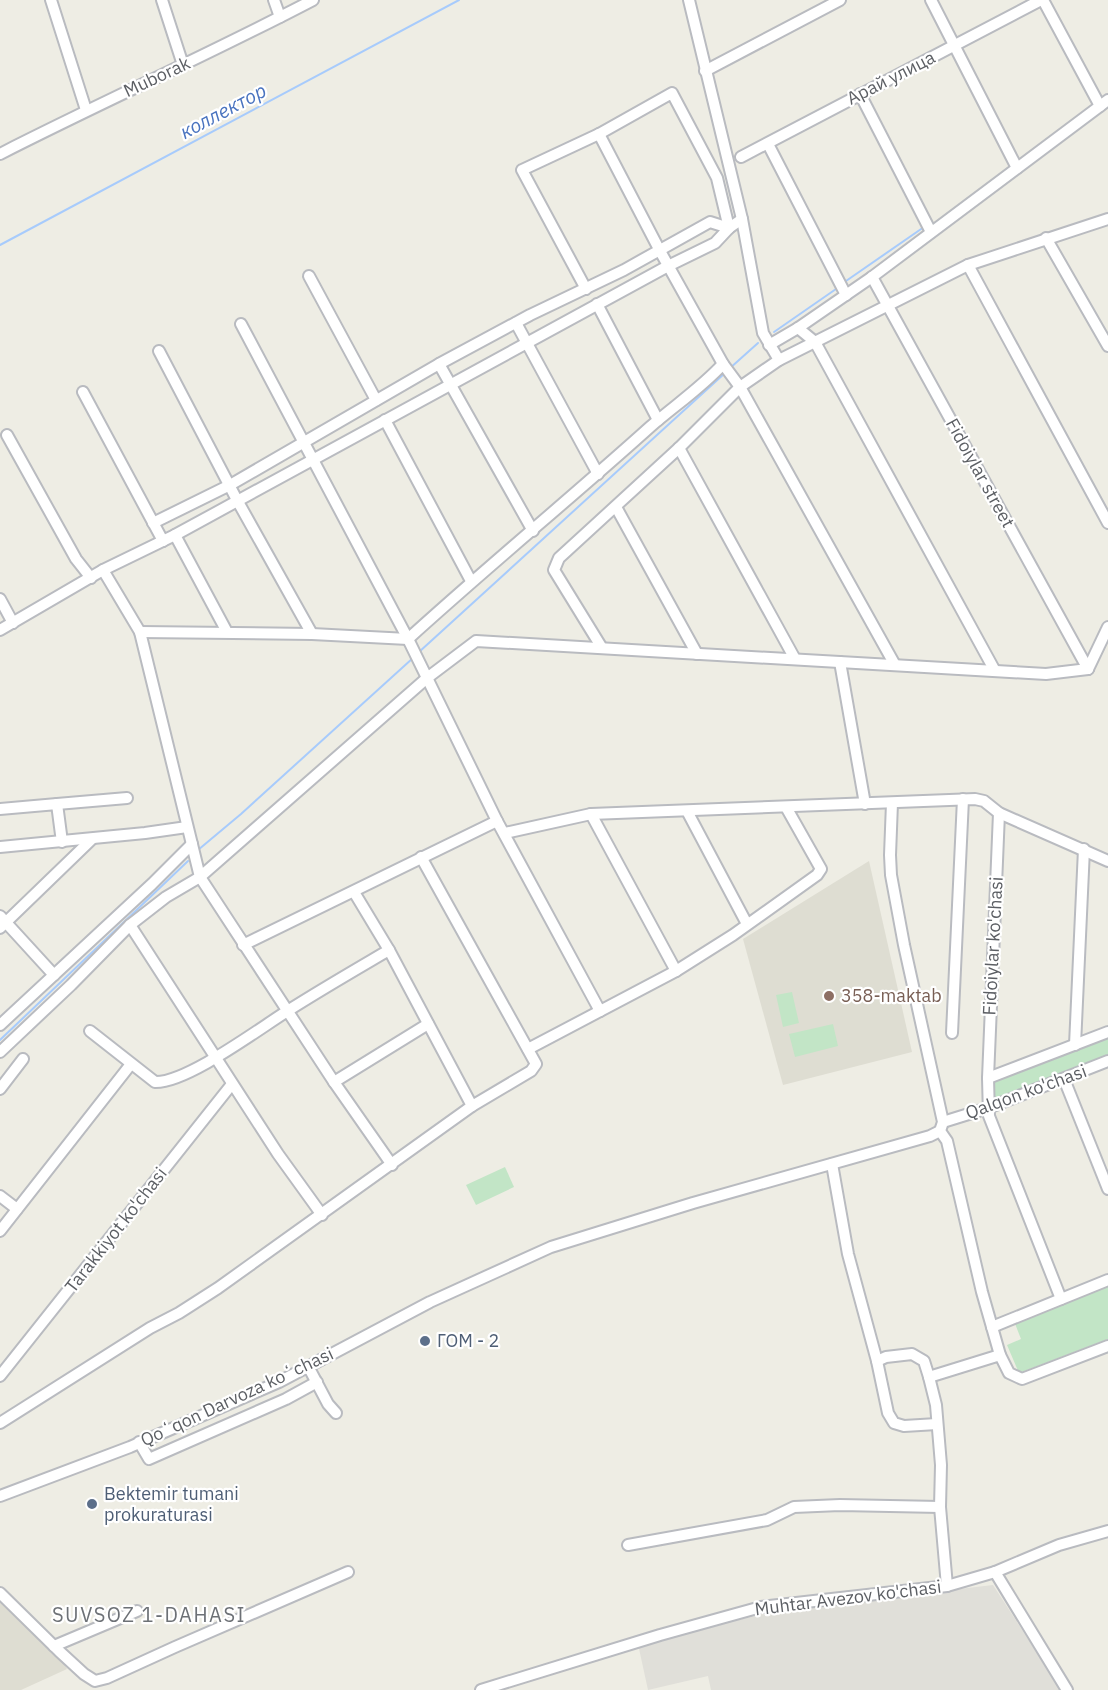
<svg xmlns="http://www.w3.org/2000/svg" width="1108" height="1690" viewBox="0 0 1108 1690" font-family="'IBM Plex Sans',sans-serif">
  <style>
    .industrial { fill: #e0dfd9 }
    .education { fill: #deddd2 }
    .green { fill: #c2e5c6 }
    .lines { fill: none; stroke-linecap: round; stroke-linejoin: round }
    .stream { stroke: #a7cbfc; stroke-width: 2 }
    .minor-casing { stroke: #b9bbc0; stroke-width: 14 }
    .minor { stroke: #fff; stroke-width: 10 }
    .education-dot { fill: #8d6e63; stroke: #fff; stroke-width: 2 }
    .service-dot { fill: #5c6f8a; stroke: #fff; stroke-width: 2 }
    .labels { text-anchor: middle; stroke-width: 4.5; stroke-linejoin: round; paint-order: stroke }
    .street-label { font-size: 18px; fill: #5c5f64; stroke: #fff }
    .education-label { font-size: 18px; fill: #785e54; stroke: #fff; text-anchor: start }
    .service-label { font-size: 18px; fill: #4e5e75; stroke: #fff; text-anchor: start }
    .water-label { font-size: 20px; font-style: italic; fill: #4973bf; stroke: #fff }
    .neighbourhood-label { font-size: 20px; letter-spacing: 1.5px; fill: #6d7176; stroke: #fff }
  </style>
  <rect width="100%" height="100%" fill="#eeede4"/>
  <path class="industrial" d="M993,1585L1061,1690H711L708,1676L648,1690L638,1644L781,1610Z"/>
  <g class="education">
    <path d="M869,861L912,1052L783,1085L743,939Z"/>
    <path d="M0,1599L57,1653L67,1669L21,1690H0Z"/>
  </g>
  <g class="green">
    <path d="M792,992L799,1023L783,1027L776,995Z"/>
    <path d="M833,1024L838,1046L795,1057L789,1034Z"/>
    <path d="M1108,1035V1058L1000,1101L992,1100V1080Z"/>
    <path d="M505,1167L514,1187L476,1205L466,1185Z"/>
    <path d="M1108,1285V1339L1019,1373L1007,1345L1021,1339L1014,1321Z"/>
  </g>
  <g class="lines">
    <g class="stream">
      <path d="M0,245L459,0"/>
      <path d="M846,281L924,227"/>
      <path d="M774,332L836,289"/>
      <path d="M729,369L758,343"/>
      <path d="M419,652L725,373"/>
      <path d="M198,850L241,814L413,658"/>
      <path d="M0,1040L188,861"/>
    </g>
    <defs>
      <g id="minor">
        <path d="M51,0L86,110"/>
        <path d="M162,0L183,65"/>
        <path d="M274,0L280,17"/>
        <path d="M689,0L742,219L763,333L779,360"/>
        <path d="M931,0L1017,168"/>
        <path d="M1043,0L1100,106"/>
        <path d="M705,71L840,0"/>
        <path d="M860,94L931,232"/>
        <path d="M599,134L660,251L723,364L740,387L895,665"/>
        <path d="M768,144L846,295"/>
        <path d="M0,154C104,101 210,54 313,0"/>
        <path d="M741,157L1041,0"/>
        <path d="M1046,238L1108,346"/>
        <path d="M968,265L1108,523"/>
        <path d="M309,276L376,400"/>
        <path d="M872,277L1088,669"/>
        <path d="M586,289L522,170L599,134L672,93L717,178L729,228"/>
        <path d="M597,304L658,420"/>
        <path d="M516,323L598,474"/>
        <path d="M241,324L408,639L497,821L600,1011"/>
        <path d="M798,328L815,342L995,671"/>
        <path d="M769,345L798,328L872,277L1108,100"/>
        <path d="M159,351L237,500L312,634"/>
        <path d="M439,364L533,531"/>
        <path d="M83,392L163,541"/>
        <path d="M385,420L471,581"/>
        <path d="M7,435L76,559L91,578"/>
        <path d="M679,448L795,659"/>
        <path d="M616,507L697,654"/>
        <path d="M153,523L230,485L439,364L530,315L624,270L710,222L729,228"/>
        <path d="M175,535L227,632"/>
        <path d="M103,570L140,632L200,877L334,1082L392,1165"/>
        <path d="M0,599L13,623"/>
        <path d="M0,630L103,570L175,535L668,266L715,243L729,228L742,219"/>
        <path d="M140,632L312,634L408,639C487,567 570,499 650,427C674,406 701,388 723,364"/>
        <path d="M602,648L554,570L559,558L679,448L740,387L779,360L968,265L1108,219"/>
        <path d="M840,662L865,804"/>
        <path d="M1088,669L1108,627"/>
        <path d="M892,803L890,855L891,875L904,945L943,1122L940,1131L947,1141L982,1292L1000,1355"/>
        <path d="M57,804L127,798"/>
        <path d="M0,809L57,804L62,842"/>
        <path d="M687,811L747,924"/>
        <path d="M999,813L988,1078L989,1116L1061,1299"/>
        <path d="M591,814L676,971"/>
        <path d="M505,833L591,814L975,799L984,801L999,813L1108,861"/>
        <path d="M0,847L145,833L187,827"/>
        <path d="M354,892L389,950L472,1106"/>
        <path d="M0,916L54,975"/>
        <path d="M130,925L278,1154L322,1215"/>
        <path d="M0,928L92,839"/>
        <path d="M243,945L497,821"/>
        <path d="M0,1025L152,884L192,844"/>
        <path d="M90,1031L155,1082C187,1083 260,1028 289,1010C322,989 355,970 389,950"/>
        <path d="M952,1033L963,799"/>
        <path d="M1075,1045L1084,849"/>
        <path d="M528,1049L676,971L733,935L817,875L821,869L786,807"/>
        <path d="M0,1052L71,985L130,925L166,897L200,877L427,678L476,641L1046,674L1088,669"/>
        <path d="M988,1078L1108,1032"/>
        <path d="M1064,1079L1108,1189"/>
        <path d="M334,1082L428,1024"/>
        <path d="M0,1089L23,1059"/>
        <path d="M943,1122L988,1108L1108,1061"/>
        <path d="M832,1164L848,1254L877,1361L888,1413L894,1423L904,1426L937,1424"/>
        <path d="M0,1196L17,1209"/>
        <path d="M0,1231L131,1064"/>
        <path d="M992,1327L1108,1280"/>
        <path d="M877,1361L886,1357L912,1354L924,1361L929,1377L936,1405L941,1465L940,1507L947,1586"/>
        <path d="M309,1368L328,1404L336,1413"/>
        <path d="M0,1376L232,1084"/>
        <path d="M929,1377L1000,1355L1009,1373L1022,1379L1108,1346"/>
        <path d="M0,1423L150,1328L179,1313L218,1288L472,1106L531,1071L536,1064L421,857"/>
        <path d="M139,1442L149,1459L286,1399L317,1382"/>
        <path d="M0,1496L130,1447L279,1382L430,1302L551,1247L693,1203L930,1136L940,1131"/>
        <path d="M628,1545L767,1520L794,1507L840,1505L940,1507"/>
        <path d="M995,1572L1067,1690"/>
        <path d="M0,1593L59,1651L84,1674L95,1681L107,1678L175,1647L348,1572"/>
        <path d="M54,1646L137,1611"/>
        <path d="M481,1690L660,1635L761,1607L947,1586L995,1572L1059,1545L1108,1531"/>
      </g>
    </defs>
    <use href="#minor" class="minor-casing"/>
    <use href="#minor" class="minor"/>
  </g>
  <circle class="education-dot" cx="829" cy="996" r="6"/>
  <g class="service-dot">
    <circle cx="425" cy="1341" r="6"/>
    <circle cx="92" cy="1504" r="6"/>
  </g>
  <g class="labels">
    <g class="street-label">
      <text transform="translate(157 77) rotate(-25)" y="6">Muborak</text>
      <text transform="translate(891 78) rotate(-27)" y="6">Арай улица</text>
      <text transform="translate(980 473) rotate(61)" y="6">Fidoiylar street</text>
      <text transform="translate(993 946) rotate(-87)" y="6">Fidoiylar ko'chasi</text>
      <text transform="translate(1026 1092) rotate(-20)" y="6">Qalqon ko'chasi</text>
      <text transform="translate(116 1230) rotate(-52)" y="6">Tarakkiyot ko'chasi</text>
      <text transform="translate(237 1397) rotate(-25)" y="6">Qoʻqon Darvoza koʻchasi</text>
      <text transform="translate(848 1598) rotate(-7)" y="6">Muhtar Avezov ko'chasi</text>
    </g>
    <g class="education-label">
      <text x="841" y="1002">358-maktab</text>
    </g>
    <g class="service-label">
      <text x="437" y="1347">ГОМ - 2</text>
      <text x="104" y="1500">Bektemir tumani<tspan x="104" dy="21">prokuraturasi</tspan></text>
    </g>
    <g class="water-label">
      <text transform="translate(223 111) rotate(-28)" y="7">коллектор</text>
    </g>
    <g class="neighbourhood-label">
      <text x="149" y="1622">SUVSOZ 1-DAHASI</text>
    </g>
  </g>
</svg>
